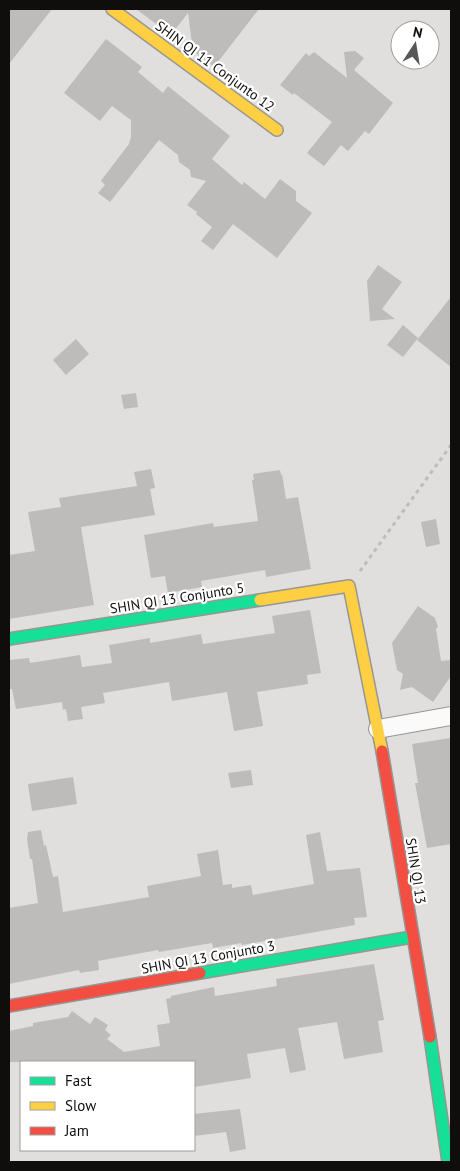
<svg xmlns="http://www.w3.org/2000/svg" width="460" height="1171" viewBox="0 0 460 1171" font-family="'PT Sans',sans-serif">
  <style>
    .building { fill: #bdbcba }
    .lines { fill: none; stroke-linecap: round; stroke-linejoin: round }
    .street-casing { stroke: #979694; stroke-width: 20 }
    .fast-casing { stroke: #979694; stroke-width: 14 }
    .slow-casing { stroke: #979694; stroke-width: 14 }
    .jam-casing { stroke: #979694; stroke-width: 14 }
    .path { stroke: #bdbdbc; stroke-width: 3; stroke-dasharray: 4 4; stroke-linecap: butt }
    .street { stroke: #fafafa; stroke-width: 18 }
    .fast { stroke: #16e098; stroke-width: 11 }
    .slow { stroke: #ffcf43; stroke-width: 11 }
    .jam { stroke: #f24e42; stroke-width: 11 }
    .labels { text-anchor: middle; stroke-width: 4.5; stroke-linejoin: round; paint-order: stroke }
    .street-label { font-size: 14px; fill: #0f0e0d; stroke: #fff }
  </style>
  <rect width="100%" height="100%" fill="#e0dfdd"/>
  <g class="building">
    <path d="M9,9H52L9,64Z"/>
    <path d="M136,9H259L214,67L193,51L188,13L171,35Z"/>
    <path d="M106,39L142,67L138,72L163,93L168,86L230,136L212,159L242,185L244,182L265,199L280,179L296,191V201L312,213L277,258L233,224L213,250L201,241L212,227L196,214L197,212L187,205L206,181L191,177L190,170L179,162L178,155L159,140L110,202L98,193L105,185L101,181L103,178L129,144L131,137V120L112,106L100,121L64,93Z"/>
    <path d="M355,51L364,58L354,70L393,103L369,134L365,131L348,151L341,145L324,166L307,153L332,122L294,93L293,95L280,85L306,53L309,56L314,52L347,78L344,52Z"/>
    <path d="M378,265L402,282L382,309L395,319L370,321L367,281Z"/>
    <path d="M451,297V367L417,340Z"/>
    <path d="M403,325L418,338L403,357L387,345Z"/>
    <path d="M76,339L89,354L66,375L53,360Z"/>
    <path d="M136,393L138,407L124,409L121,395Z"/>
    <path d="M151,469L155,488L150,489L155,515L81,527L94,605L9,619V555L35,551L28,512L61,507L59,498L137,486L134,472Z"/>
    <path d="M280,470L281,475L282,474L286,499L298,497L311,569L266,577L265,570L201,581L202,587L168,593L165,576L151,578L144,535L213,523L214,527L258,521L252,480H254L253,474Z"/>
    <path d="M436,519L440,544L426,547L421,522Z"/>
    <path d="M418,606L435,618L438,627L436,629L441,661L451,660V676L433,702L412,687L400,690L403,674L397,670L392,643Z"/>
    <path d="M310,610L321,673L307,675L308,684L257,692L263,726L234,731L227,692L172,701L169,682L103,693L105,703L81,707L83,719L68,721L66,709L63,710L62,702L16,709L12,689H9V660L29,658L30,663L80,655L82,667L112,663L109,645L150,638V643L201,634L203,644L275,633L272,616Z"/>
    <path d="M451,738V844L427,848L415,783H418L412,744Z"/>
    <path d="M251,770L253,785L231,788L228,773Z"/>
    <path d="M73,777L77,804L32,811L28,784Z"/>
    <path d="M41,830L44,846L46,845L53,877L58,876L63,912L149,897L147,886L201,876L197,854L218,850L223,885L232,884V888L251,885L253,895L314,884L306,835L320,832L327,871L360,868L367,917L354,918L355,925L242,945L241,943L213,948L212,943L159,952L158,950L98,961L99,970L80,973L79,970L9,984V908L38,903L32,859H30L27,839L28,832Z"/>
    <path d="M374,964L384,1020L378,1021L383,1052L344,1059L337,1022L298,1028L306,1070L290,1073L285,1048L247,1054L251,1078L194,1087V1062H9V1031L33,1026V1023L68,1017L72,1011L90,1024L95,1017L108,1025L105,1030L111,1035L107,1039L124,1052L160,1046L157,1025L170,1023L166,999L171,998V996L214,987L215,996L277,986L276,979Z"/>
    <path d="M240,1109L246,1149L230,1152L226,1132L194,1136V1114Z"/>
  </g>
  <g class="lines">
    <defs>
      <path id="street" d="M378,729L451,716"/>
      <g id="fast">
        <path d="M9,639L260,600"/>
        <path d="M200,973L412,937"/>
        <path d="M430,1037L448,1162"/>
      </g>
      <g id="slow">
        <path d="M112,9L277,130"/>
        <path d="M260,600L349,586L382,751"/>
      </g>
      <g id="jam">
        <path d="M382,751L430,1037"/>
        <path d="M9,1006L200,973"/>
      </g>
    </defs>
    <use href="#street" class="street-casing"/>
    <use href="#fast" class="fast-casing"/>
    <use href="#slow" class="slow-casing"/>
    <use href="#jam" class="jam-casing"/>
    <path class="path" d="M360,571L451,445"/>
    <use href="#street" class="street"/>
    <use href="#fast" class="fast"/>
    <use href="#slow" class="slow"/>
    <use href="#jam" class="jam"/>
  </g>
  <g class="labels">
    <g class="street-label">
      <text transform="translate(215 66) rotate(36)" y="5">SHIN QI 11 Conjunto 12</text>
      <text transform="translate(177 598) rotate(-9)" y="5">SHIN QI 13 Conjunto 5</text>
      <text transform="translate(416 871) rotate(81)" y="5">SHIN QI 13</text>
      <text transform="translate(208 957) rotate(-10)" y="5">SHIN QI 13 Conjunto 3</text>
    </g>
  </g>
  <rect width="460" height="1171" fill="none" stroke="#0f0e0d" stroke-width="20"/>
  <rect x="20" y="1061" width="175" height="90" fill="#ffffff" stroke="#9f9f9e"/>
  <rect x="30" y="1077" width="25" height="8" fill="#16e098" stroke="#9f9f9e"/>
  <text x="65" y="1086" font-size="15" fill="#0f0e0d">Fast</text>
  <rect x="30" y="1102" width="25" height="8" fill="#ffcf43" stroke="#9f9f9e"/>
  <text x="65" y="1111" font-size="15" fill="#0f0e0d">Slow</text>
  <rect x="30" y="1127" width="25" height="8" fill="#f24e42" stroke="#9f9f9e"/>
  <text x="65" y="1136" font-size="15" fill="#0f0e0d">Jam</text>
  <g transform="translate(415 45) rotate(12)"><circle r="24" fill="#ffffff" stroke="#9f9f9e"/>
  <path d="M0-4L9 19L0 12L-9 19Z" fill="#585756"/>
  <text y="-8" font-size="14" font-weight="bold" text-anchor="middle" fill="#0f0e0d">N</text>
  </g>
</svg>
